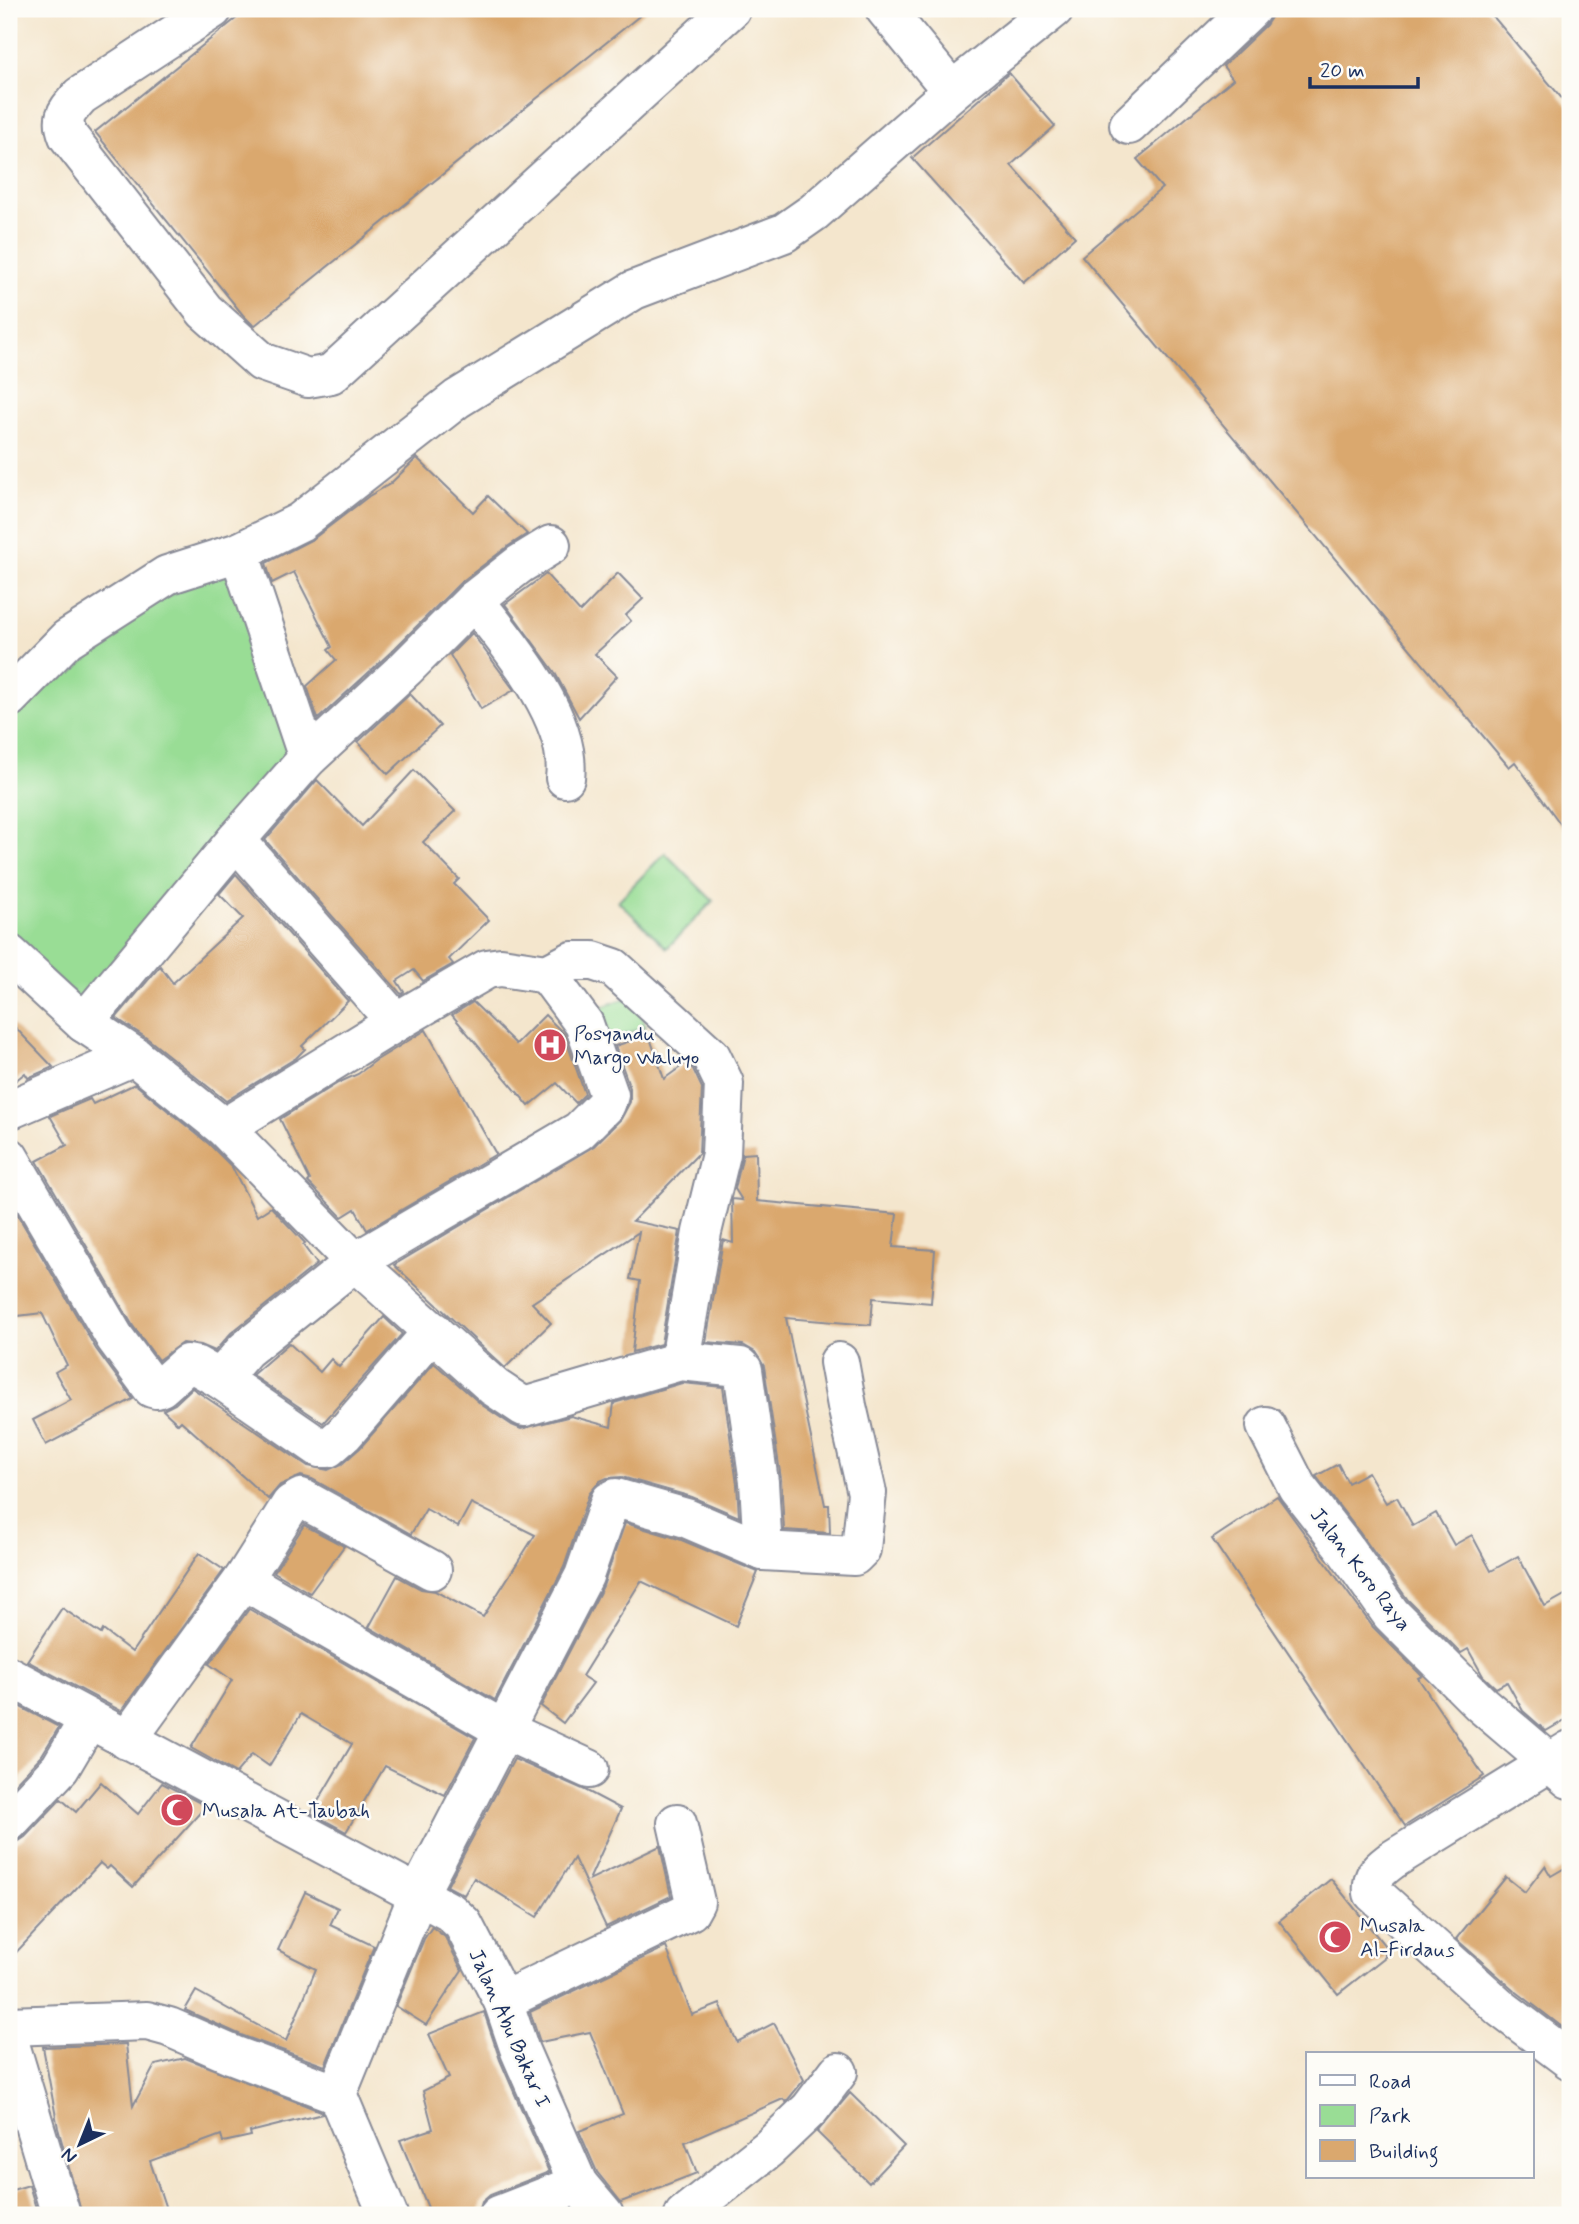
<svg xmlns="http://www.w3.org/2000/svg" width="1579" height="2224" viewBox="0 0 1579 2224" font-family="Mynerve,sans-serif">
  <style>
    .green { fill: #99dd95; stroke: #5a867a; stroke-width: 2 }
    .building { fill: #daa86e }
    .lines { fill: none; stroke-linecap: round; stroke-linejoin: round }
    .minor-casing { stroke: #888a96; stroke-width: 42 }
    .minor { stroke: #fff; stroke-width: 38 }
    .labels { text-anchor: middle; stroke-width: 5; stroke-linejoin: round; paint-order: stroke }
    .poi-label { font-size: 21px; fill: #1b2f5e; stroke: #fdfcf7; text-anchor: start }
    .street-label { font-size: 21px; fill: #1b2f5e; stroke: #fdfcf7 }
  </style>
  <rect width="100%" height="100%" fill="#fdfcf7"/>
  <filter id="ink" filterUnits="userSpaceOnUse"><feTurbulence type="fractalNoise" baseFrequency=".0143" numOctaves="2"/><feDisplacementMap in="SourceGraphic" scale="14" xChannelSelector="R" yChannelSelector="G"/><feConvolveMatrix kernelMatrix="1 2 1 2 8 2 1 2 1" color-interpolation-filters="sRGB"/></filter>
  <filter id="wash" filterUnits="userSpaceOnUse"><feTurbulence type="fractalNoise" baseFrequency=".00686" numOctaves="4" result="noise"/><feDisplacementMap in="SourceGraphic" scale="28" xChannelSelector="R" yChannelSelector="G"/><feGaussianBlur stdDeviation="1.57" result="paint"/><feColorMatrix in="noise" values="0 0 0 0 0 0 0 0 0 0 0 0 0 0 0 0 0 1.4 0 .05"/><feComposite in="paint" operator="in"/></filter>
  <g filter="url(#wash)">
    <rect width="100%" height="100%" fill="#f4e6cd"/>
    <g class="green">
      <path d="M235,563L293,762L80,1000L9,938V709L73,642Z"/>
      <path d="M665,853L713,901L667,948L618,901Z"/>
      <path d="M635,995L646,1027L601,1043L590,1011Z"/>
    </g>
    <g id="blocks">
      <g class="building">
        <path d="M248,9H648L254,326L243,315L95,132Z"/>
        <path d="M1273,9H1487L1570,108V837L1515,762L1509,767L1082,256L1162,188L1137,159L1233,79L1223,66L1266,25L1272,16Z"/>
        <path d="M1009,73L1055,126L1011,165L1075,237L1024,283L912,158Z"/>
        <path d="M417,458L473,512L488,496L527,534L507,547L460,583L391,652L318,719L307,686L336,660L328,650L332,647L294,572L272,583L266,563L313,539L369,496L390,484Z"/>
        <path d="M618,573L643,599L626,615L631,621L595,654L617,676L579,718L554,671L505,604L546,574L580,612Z"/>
        <path d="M472,633L514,690L481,709L450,655Z"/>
        <path d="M410,694L440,726L388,774L358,742Z"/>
        <path d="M414,770L455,811L423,842L459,879L454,884L489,920L449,959L453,964L423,981L414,970L397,981L404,992L401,994L265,840L317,780L362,826Z"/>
        <path d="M236,874L348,1001L302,1046L305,1049L296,1058L226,1101L148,1039L116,1018L160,966L173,983L243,918L219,894Z"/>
        <path d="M473,1002L516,1044L545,1015L564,1034L585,1094L576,1103L557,1083L529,1106L452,1015Z"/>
        <path d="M9,1021L53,1067L28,1078L25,1073L9,1086Z"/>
        <path d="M426,1030L496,1154L367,1230L355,1209L342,1217L308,1182L310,1180L280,1119L338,1083L358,1074L375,1061Z"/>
        <path d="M649,1035L664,1079L686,1063L693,1069L702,1088L699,1153L633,1221L680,1231L661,1344L632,1352L640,1281L630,1279L639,1232L532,1303L551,1323L505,1368L394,1265L594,1146L621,1119L630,1102V1088L615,1046Z"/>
        <path d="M135,1084L209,1144L232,1167L257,1216L271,1207L305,1243L303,1245L317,1264L231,1333L215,1351L201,1345L182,1343L158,1360L133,1326L37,1161L67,1145L50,1116L90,1099L93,1104Z"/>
        <path d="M756,1153L757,1201L897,1214L893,1247L935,1250L931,1303L873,1298L871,1325L786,1318L825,1505H829L830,1533L784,1530L781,1479L764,1366L755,1352L743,1345L706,1342L723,1240L733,1243L732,1199L742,1200L735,1189L743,1154Z"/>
        <path d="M9,1200L96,1349L133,1399L46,1445L33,1420L71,1400L55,1372L67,1365L42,1313L9,1317Z"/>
        <path d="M384,1317L402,1334L323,1423L252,1375L289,1343L320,1372L331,1359L339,1367Z"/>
        <path d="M434,1363L482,1405L512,1425L521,1429L571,1416L611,1427L614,1403L682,1383L723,1387L737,1484L739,1517L692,1497L622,1477L607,1478L600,1481L589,1494L564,1567L495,1700L369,1627L397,1576L421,1589L435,1591L483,1617L535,1535L471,1503L458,1527L426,1509L411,1534L312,1479L301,1476L280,1485L268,1499L181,1421L178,1424L163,1410L175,1404L192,1388L308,1466L328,1470L342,1464L360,1448Z"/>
        <path d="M1338,1464L1348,1483L1368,1472L1386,1503L1397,1497L1413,1526L1436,1513L1454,1545L1472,1535L1491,1571L1518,1556L1545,1606L1570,1592V1717L1546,1731L1523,1711L1507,1682L1496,1688L1483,1676L1468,1649L1461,1653L1408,1600L1360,1533L1316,1476Z"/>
        <path d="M1277,1496L1373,1627L1422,1676L1418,1678L1484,1776L1405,1826L1212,1539Z"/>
        <path d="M625,1523L679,1539L758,1572L736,1626L641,1581L582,1676L593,1683L563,1723L541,1706L603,1586Z"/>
        <path d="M304,1525L344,1546L310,1593L274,1572Z"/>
        <path d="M199,1553L224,1570L121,1711L27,1661L62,1608L101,1634L103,1630L132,1652Z"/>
        <path d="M249,1609L475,1738L445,1795L385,1766L346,1832L311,1813L352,1744L301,1714L269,1766L252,1754L236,1773L191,1748L232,1680L209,1664Z"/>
        <path d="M9,1701L59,1727L42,1755L9,1790Z"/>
        <path d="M514,1759L585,1790L621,1809L589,1880L660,1846L671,1896L606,1927L574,1858L537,1917L474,1878L464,1895L447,1886Z"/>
        <path d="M101,1782L138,1814L162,1783L206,1806L133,1887L110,1866L107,1869L100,1863L9,1960V1843H16L25,1837L61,1799L76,1812Z"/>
        <path d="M1570,1865V2033L1514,1990L1456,1939L1506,1877L1525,1892L1545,1866L1551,1876Z"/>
        <path d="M1331,1879L1385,1946V1957L1338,1994L1279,1921Z"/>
        <path d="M305,1892L338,1908L330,1925L374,1946L325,2066L241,2035L185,2010L196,1991L286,2041L316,1969L278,1950Z"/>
        <path d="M432,1927L445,1937L462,1970L426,2025L396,2006L424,1939Z"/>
        <path d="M666,1947L692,2015L720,2004L737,2042L774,2023L804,2080L786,2102L783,2099L685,2142L697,2173L621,2202L597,2172L579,2131L623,2114L590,2032L540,2042L530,2012Z"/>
        <path d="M484,2012L500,2060L549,2172L490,2195L482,2202L478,2215H431L400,2140L433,2129L423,2091L449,2078L429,2034Z"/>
        <path d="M126,2044L133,2106L155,2065L185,2058L320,2111L322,2114L250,2132L251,2136L223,2142L221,2135L150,2161L168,2215H82L58,2128L43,2047Z"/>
        <path d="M850,2093L904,2146L869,2183L817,2132Z"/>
        <path d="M29,2185L38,2215H9V2191Z"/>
      </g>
    </g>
  </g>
  <g filter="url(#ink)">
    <use href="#blocks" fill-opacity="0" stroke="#888a96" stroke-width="2"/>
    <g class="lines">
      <defs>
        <g id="minor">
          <path d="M213,9L80,96C67,112 60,116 68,136L205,311L262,362L308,378L331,374L731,9"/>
          <path d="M885,9L952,91"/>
          <path d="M1129,125L1251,9"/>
          <path d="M239,552L308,758"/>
          <path d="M474,600C508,643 573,719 565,778"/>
          <path d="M9,698L67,639L167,575L239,552L300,522L457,399L634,290L784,233L814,212L952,91L1054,9"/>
          <path d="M236,840L396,1022"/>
          <path d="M9,954L84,1023L134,1056L224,1128L355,1262L494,1387L524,1407L680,1361L702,1232L721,1154L724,1083L711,1056L614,968L593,961H572L547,974L501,967L487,969L396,1022L224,1128"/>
          <path d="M84,1023L236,840L308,758L406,668L474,600L520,564L551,545"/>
          <path d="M9,1110L134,1056"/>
          <path d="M9,1157L115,1338L152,1388L156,1389L161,1387L187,1364L197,1366L220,1379L245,1350L355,1262L579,1131L606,1104L609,1095L584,1024L547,974"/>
          <path d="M680,1361L740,1367L743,1370L759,1482L763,1551"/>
          <path d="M220,1379L320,1448H328L344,1434L433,1331"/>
          <path d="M1266,1426L1297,1487L1343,1546L1391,1614L1481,1704L1569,1779"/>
          <path d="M243,1580L291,1504L301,1498L432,1570"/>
          <path d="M9,1676L450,1912L463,1924L503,2001L520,2051L578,2184L604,2215"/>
          <path d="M127,1740L243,1580L504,1730L589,1769"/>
          <path d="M1570,1750L1392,1860C1379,1870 1371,1875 1373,1893L1502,2009L1570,2060"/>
          <path d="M9,1822L60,1768L89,1719"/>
          <path d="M503,2001L690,1911L695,1902L677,1823"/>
          <path d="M9,2026L147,2021L169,2027L233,2055L337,2094"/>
          <path d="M9,2041L61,2215"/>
          <path d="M388,2215L337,2094L419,1893L584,1576L610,1501L616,1498L686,1518L763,1551L854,1556L861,1549L867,1493L847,1406L839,1362"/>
          <path d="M499,2215L578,2184"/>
          <path d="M684,2215L768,2149L810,2109L838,2072"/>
        </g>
      </defs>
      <use href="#minor" class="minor-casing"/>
      <use href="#minor" class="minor"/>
    </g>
  </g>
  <defs>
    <symbol id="hospital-disc" viewBox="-11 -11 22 22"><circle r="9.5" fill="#d1495b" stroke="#fdfcf7"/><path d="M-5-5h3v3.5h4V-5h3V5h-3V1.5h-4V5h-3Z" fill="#fff"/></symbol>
    <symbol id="mosque-disc" viewBox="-11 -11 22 22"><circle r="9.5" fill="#d1495b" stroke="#fdfcf7"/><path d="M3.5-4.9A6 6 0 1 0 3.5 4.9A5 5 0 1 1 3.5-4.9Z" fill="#fff"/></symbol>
  </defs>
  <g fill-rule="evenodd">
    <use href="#hospital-disc" x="531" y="1026" width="38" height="38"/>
    <use href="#mosque-disc" x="158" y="1791" width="38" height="38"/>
    <use href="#mosque-disc" x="1316" y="1918" width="38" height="38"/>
  </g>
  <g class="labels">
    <g class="poi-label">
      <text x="574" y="1040">Posyandu<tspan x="574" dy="24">Margo Waluyo</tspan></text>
      <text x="202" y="1817">Musala At-Taubah</text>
      <text x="1360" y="1932">Musala<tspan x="1360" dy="24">Al-Firdaus</tspan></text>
    </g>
    <g class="street-label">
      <text transform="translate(1361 1569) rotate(52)" y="7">Jalan Koro Raya</text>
      <text transform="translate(510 2028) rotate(66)" y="7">Jalan Abu Bakar I</text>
    </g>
  </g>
  <rect width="1579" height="2224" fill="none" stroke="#fdfcf7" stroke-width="35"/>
  <rect x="1306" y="2052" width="228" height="126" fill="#fdfcf7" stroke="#a3aaba" stroke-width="2"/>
  <rect x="1320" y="2075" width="35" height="10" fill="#ffffff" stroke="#a3aaba" stroke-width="2"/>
  <text x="1369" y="2088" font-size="21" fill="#1b2f5e">Road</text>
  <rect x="1320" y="2105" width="35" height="21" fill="#99dd95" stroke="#a3aaba" stroke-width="2"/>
  <text x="1369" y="2122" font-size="21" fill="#1b2f5e">Park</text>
  <rect x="1320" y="2140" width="35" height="21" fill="#daa86e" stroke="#a3aaba" stroke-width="2"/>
  <text x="1369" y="2158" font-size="21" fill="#1b2f5e">Building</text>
  <g transform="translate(80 2144) rotate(223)" stroke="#fdfcf7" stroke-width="5" paint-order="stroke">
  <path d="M0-5L12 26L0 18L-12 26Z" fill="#1b2f5e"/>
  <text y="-10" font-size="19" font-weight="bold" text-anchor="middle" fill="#1b2f5e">N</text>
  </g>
  <path d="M1310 77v10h108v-10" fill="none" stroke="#1b2f5e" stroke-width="3.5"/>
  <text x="1320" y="77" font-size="21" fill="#1b2f5e" stroke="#fdfcf7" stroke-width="5" paint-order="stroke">20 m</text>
</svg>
